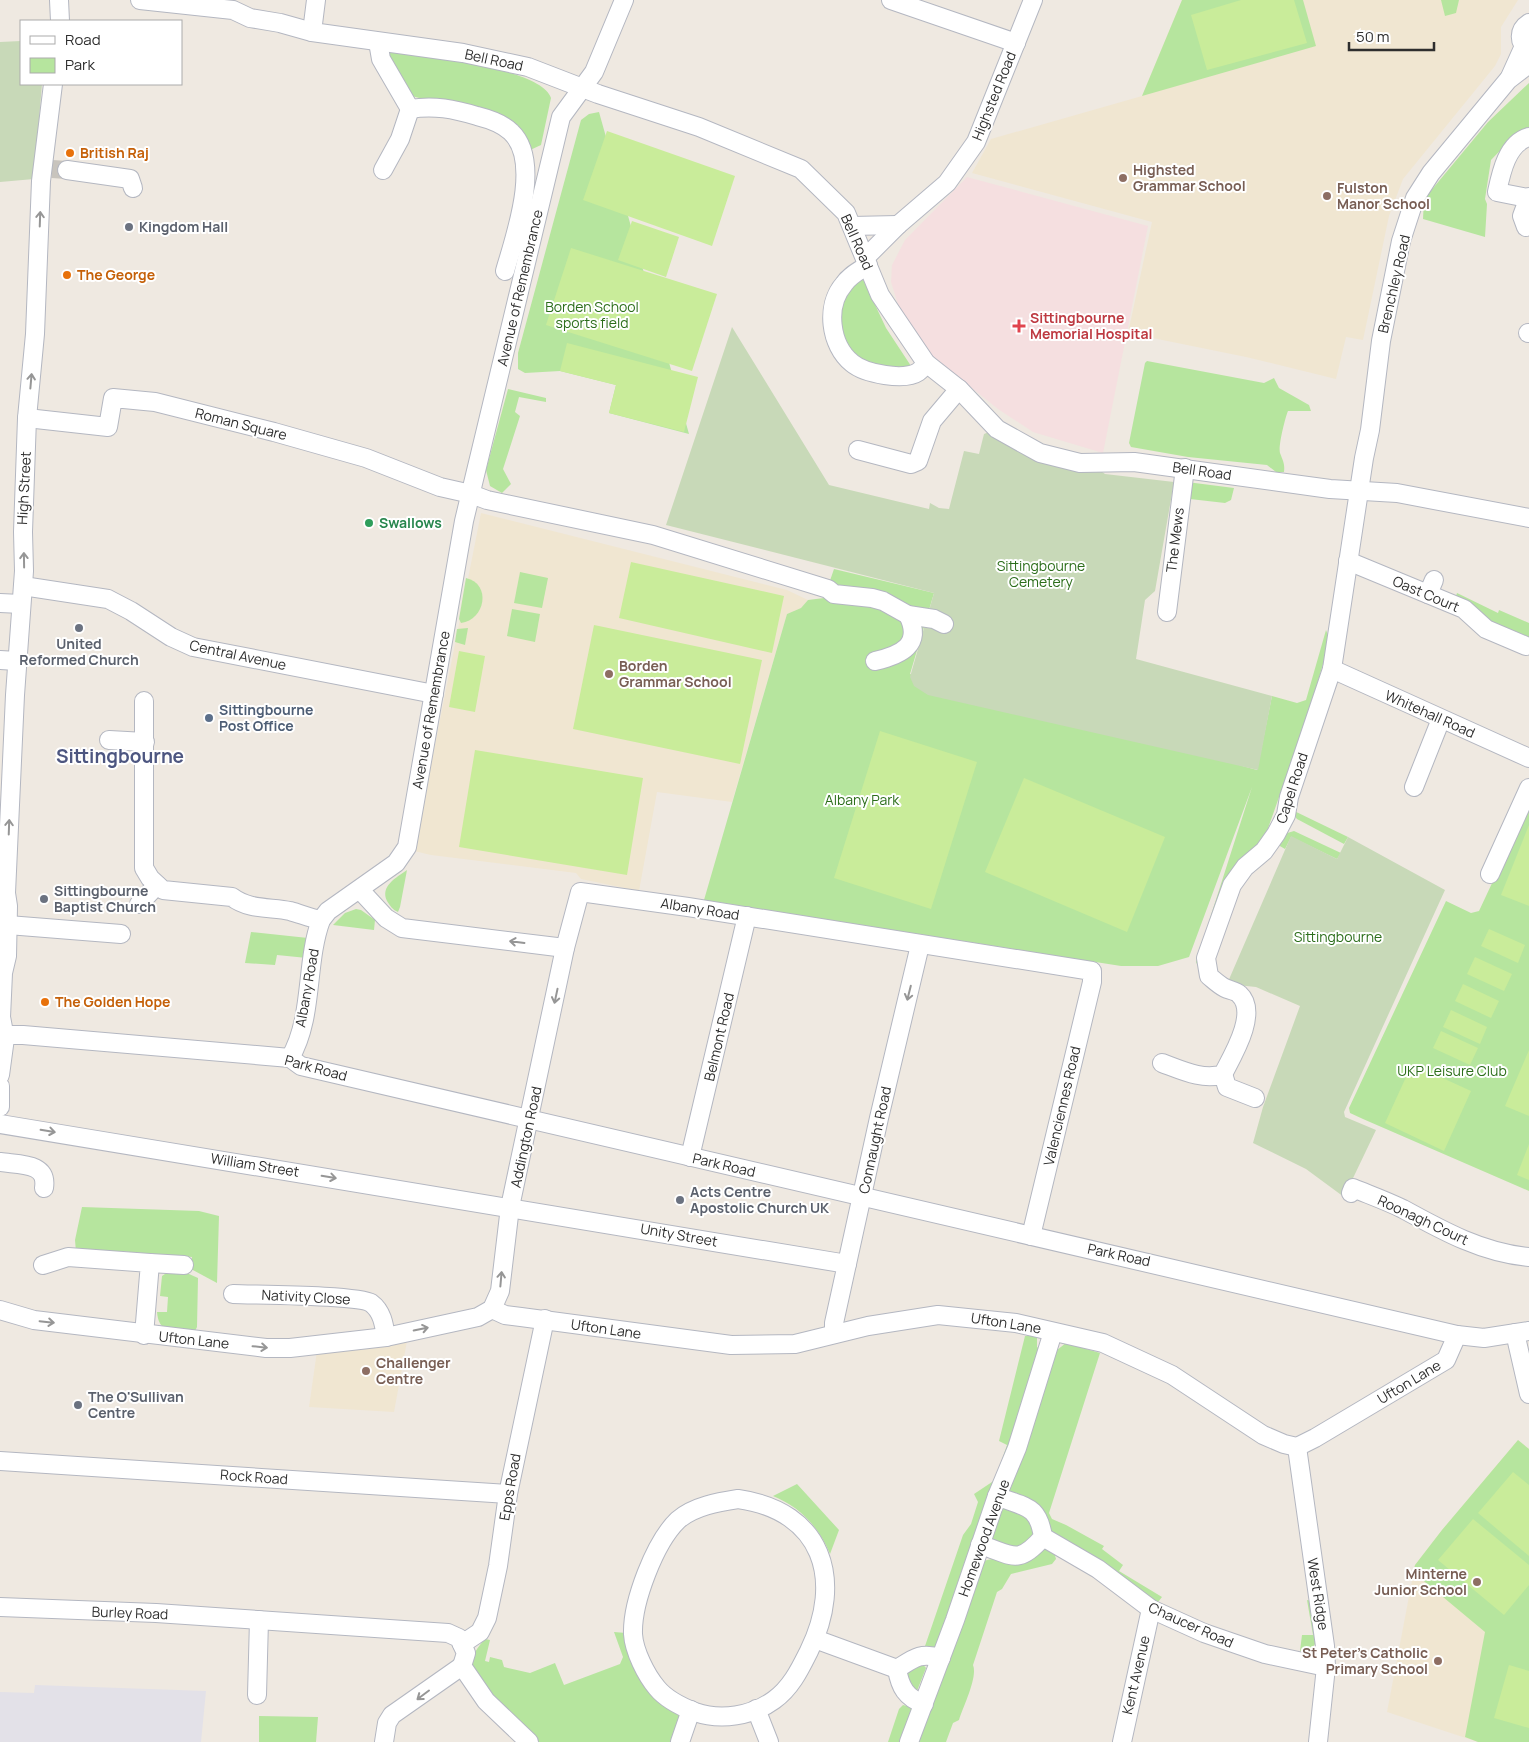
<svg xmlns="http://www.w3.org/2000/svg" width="1529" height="1742" viewBox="0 0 1529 1742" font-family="Manrope,sans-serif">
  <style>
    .industrial { fill: #e3e1e8 }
    .education { fill: #f0e6d1 }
    .medical { fill: #f5dfe0 }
    .green { fill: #b6e59e }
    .cemetery { fill: #c8d9b8 }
    .pitch { fill: #c9ec9a }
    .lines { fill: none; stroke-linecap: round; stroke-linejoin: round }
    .minor-tunnel { stroke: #c8c4bd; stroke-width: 18; stroke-dasharray: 18 9; stroke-linecap: butt }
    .minor-casing { stroke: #b4b7c1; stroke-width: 20 }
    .minor { stroke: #fff; stroke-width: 18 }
    .oneway { stroke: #969696 }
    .food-dot { fill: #e8710a; stroke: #fff; stroke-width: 2 }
    .education-dot { fill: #8d6e63; stroke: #fff; stroke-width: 2 }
    .worship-dot { fill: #6b7280; stroke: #fff; stroke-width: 2 }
    .health-dot { fill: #e0444e; stroke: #fff; stroke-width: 2 }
    .leisure-dot { fill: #2e9e5b; stroke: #fff; stroke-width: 2 }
    .service-dot { fill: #5c6f8a; stroke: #fff; stroke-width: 2 }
    .labels { text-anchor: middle; stroke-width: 4; stroke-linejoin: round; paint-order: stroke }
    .street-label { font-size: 14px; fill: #2e2e2e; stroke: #fff }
    .food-label { font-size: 14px; font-weight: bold; fill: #c56008; stroke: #fff; text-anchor: start }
    .education-label { font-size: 14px; font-weight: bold; fill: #785e54; stroke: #fff; text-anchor: start }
    .worship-label { font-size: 14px; font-weight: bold; fill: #5b616d; stroke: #fff; text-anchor: start }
    .park-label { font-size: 14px; fill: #2c6e1b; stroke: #fff }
    .health-label { font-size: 14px; font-weight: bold; fill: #be3a42; stroke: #fff; text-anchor: start }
    .leisure-label { font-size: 14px; font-weight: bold; fill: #27864d; stroke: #fff; text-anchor: start }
    .service-label { font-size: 14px; font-weight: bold; fill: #4e5e75; stroke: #fff; text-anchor: start }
    .district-label { font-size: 19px; font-weight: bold; fill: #4d5680; stroke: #fff }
  </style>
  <rect width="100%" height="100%" fill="#efe9e1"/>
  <path class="industrial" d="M35,1685L206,1691L201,1742H0V1692L34,1693Z"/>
  <g class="education">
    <path d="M1182,0H1518L1501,27V54L1495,66L1403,179L1389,216L1363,340L1346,337L1336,379L1246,357L1128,333L1152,222L972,173L991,139L1142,96Z"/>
    <path d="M481,513L787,590L808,600L801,608L787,614L732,802L657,792L639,891L581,879L576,873L431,855L414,851Z"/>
    <path d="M407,1341L394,1412L309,1407L317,1351L377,1347Z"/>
    <path d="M1518,1440L1529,1449V1742H1478L1387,1712L1415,1565L1442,1530Z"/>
  </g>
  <path class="medical" d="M967,177L1148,226L1103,453L1033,432L998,409L932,356L900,311L891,282L892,265L905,240Z"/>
  <g class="green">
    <path d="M1182,0H1303L1316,46L1142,96Z"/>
    <path d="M1441,0H1459L1456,13L1445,16Z"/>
    <path d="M383,51C415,55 542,67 551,98L541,145L528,151L460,109L408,95Z"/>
    <path d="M1529,83V127L1519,131L1491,160L1485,199L1487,204L1485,237L1423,219L1424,199L1488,122Z"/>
    <path d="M599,112L689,434L609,413L616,385L560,371L525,373L518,369V353L581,120L589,114Z"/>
    <path d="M861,275L886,328L911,366L905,370L860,362L845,347L837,304Z"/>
    <path d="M1147,361L1264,383L1274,378L1279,388L1309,405L1311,411H1288C1285,418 1278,447 1280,453C1283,461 1285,464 1284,472H1276L1267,465L1188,457L1131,447L1129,443L1145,363Z"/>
    <path d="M508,389L546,398V402L519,397L515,412L520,416L503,469L511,484L502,493L490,486L486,470Z"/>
    <path d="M1187,482L1234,488L1231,500L1225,503L1190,499L1187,521L1183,520Z"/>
    <path d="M834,569L934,593L910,674L1257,770L1272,696L1297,703L1306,700L1326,630L1330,640L1309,712L1266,834L1200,953L1197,964L1196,962L1252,787L1189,957L1158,966H1121L704,900L787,614L801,608L808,600L824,598Z"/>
    <path d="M520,572L548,578L542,608L514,603Z"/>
    <path d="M466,578C492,584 485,620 461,623L459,619Z"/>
    <path d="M1457,593L1498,613L1499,610L1529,623V638L1515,631L1507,632L1455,599Z"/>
    <path d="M512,609L540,614L535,642L507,636Z"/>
    <path d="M468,628L465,645L455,642L457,629Z"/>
    <path d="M1529,804V1191L1363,1119L1350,1113L1349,1108L1446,901L1471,913L1479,911Z"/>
    <path d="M1288,808L1348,837L1344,844L1297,819Z"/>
    <path d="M1294,831L1341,853L1337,859L1291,837L1285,849L1273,842L1284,834Z"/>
    <path d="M407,870L400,907L398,912C393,910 390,906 387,901C380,886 396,878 407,870Z"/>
    <path d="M356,909L361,910L375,920L374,930L333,925L345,913Z"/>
    <path d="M251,932L308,938L307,958L277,955L275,965L245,963Z"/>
    <path d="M82,1207L199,1211L219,1216L217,1283L191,1269L192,1257L118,1251L115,1253L76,1252L75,1240Z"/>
    <path d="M168,1272L189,1274L198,1278L197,1327L195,1331C176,1330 159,1336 157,1312H167L168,1297L160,1296L162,1276Z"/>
    <path d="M1025,1336H1034L1037,1338V1347L1043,1352L935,1650L924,1649L963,1535L971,1524L978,1502L974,1494L995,1480L1007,1445L999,1441Z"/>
    <path d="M1066,1343L1100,1353L1049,1513L1052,1519L1066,1525L1104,1546L1102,1549L1123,1565L1119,1571L1162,1597L1158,1602L1050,1537L1008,1491L1033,1411L1057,1350Z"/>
    <path d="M1518,1440L1529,1449V1742H1478L1465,1737L1485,1632L1413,1572L1415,1565L1442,1530Z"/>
    <path d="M797,1484L839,1530L830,1554C819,1527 800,1507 773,1496Z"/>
    <path d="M1004,1506L1021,1510L1036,1527L1033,1535L1017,1552L989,1539L1001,1509Z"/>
    <path d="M1038,1549H1048L1054,1552L1056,1559L1052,1564L1011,1574L1002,1589L997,1592L973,1665C978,1677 963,1707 959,1720L953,1723L946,1742H914L983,1561Z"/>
    <path d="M1307,1600L1311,1601L1316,1643L1310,1650L1300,1651L1302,1635H1313Z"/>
    <path d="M614,1632L626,1633C632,1674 646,1696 683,1718L676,1742H539C519,1725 478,1696 472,1670C470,1657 477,1648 485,1639L490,1640L485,1661L489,1662L490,1657L502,1660L504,1667L530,1673L555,1663L564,1685L620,1664L623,1657Z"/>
    <path d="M921,1662L926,1668L917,1691H908L906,1668Z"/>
    <path d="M903,1705L911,1707V1714L900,1742H888L899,1709Z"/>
    <path d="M259,1716L318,1717L316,1742H259Z"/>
  </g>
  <g class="cemetery">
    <path d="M21,41V84H42L34,179L0,182V42Z"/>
    <path d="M732,327L829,485L929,509L930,503L939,508L949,509L964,451L979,454L984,434L989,432C1012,446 1035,463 1063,468C1072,470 1100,468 1105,474L1174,482L1155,591L1145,600L1136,659L1272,696L1258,770L928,695L914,686L910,677L934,593L666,525Z"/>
    <path d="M1291,836L1337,859L1348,837L1445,890L1344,1112L1345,1117L1376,1130L1344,1197L1306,1169L1253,1143L1263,1107L1300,1006L1256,987L1227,984Z"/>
  </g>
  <g class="pitch">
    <path d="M1241,0H1294L1307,43L1207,70L1191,15Z"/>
    <path d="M607,131L735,176L712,246L583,200Z"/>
    <path d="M632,221L679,237L666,277L618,260Z"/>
    <path d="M571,248L717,294L692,371L546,325Z"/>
    <path d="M567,343L698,377L684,432L609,413L616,385L560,371Z"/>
    <path d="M631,562L784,596L772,653L619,618Z"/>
    <path d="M594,625L762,660L740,764L573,729Z"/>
    <path d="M459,651L485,656L475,712L449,707Z"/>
    <path d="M880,731L977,762L931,909L834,878Z"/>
    <path d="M475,750L643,778L627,875L459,847Z"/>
    <path d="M1024,778L1165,837L1127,932L985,872Z"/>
    <path d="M1529,825V906L1501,895Z"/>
    <path d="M1489,929L1525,945L1518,963L1481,946Z"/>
    <path d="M1475,957L1512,974L1504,991L1467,974Z"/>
    <path d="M1463,984L1499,1001L1491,1018L1455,1001Z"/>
    <path d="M1451,1010L1487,1027L1480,1044L1443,1027Z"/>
    <path d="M1441,1031L1478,1048L1470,1065L1433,1048Z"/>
    <path d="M1529,1050V1116L1505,1106Z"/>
    <path d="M1412,1064L1471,1091L1444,1151L1385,1123Z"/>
    <path d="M1529,1144V1180L1517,1175Z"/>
    <path d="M1513,1472L1529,1485V1556L1478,1513Z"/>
    <path d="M1473,1519L1529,1565V1585L1504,1615L1438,1560Z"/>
    <path d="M1509,1665L1529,1671V1728L1494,1718Z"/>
  </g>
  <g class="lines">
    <path class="minor-tunnel" d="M52,169L67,170"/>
    <defs>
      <g id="minor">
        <path d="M59,0L60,21"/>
        <path d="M140,0L233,10L250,18L280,23L312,32L463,53L528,67L598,94L699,127L801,169L846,213L880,295L926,363L959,389L997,429L1040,453L1080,463L1134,462L1330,489L1397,493L1529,518"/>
        <path d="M891,0L1016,43"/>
        <path d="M1529,23C1518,30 1518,43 1529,50"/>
        <path d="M312,32L316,0"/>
        <path d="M378,42L381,59L410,109C434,105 454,109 477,116C489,119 502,123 511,132C542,161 515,236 505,271"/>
        <path d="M1510,77L1524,46"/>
        <path d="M67,170L130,179L133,188"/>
        <path d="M383,170L400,139L410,109"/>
        <path d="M1527,198L1497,192C1501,173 1507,143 1529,137"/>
        <path d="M852,226L898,225"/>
        <path d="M1526,227L1522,216L1529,197"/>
        <path d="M865,258L898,225L947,183L976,142L1033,0"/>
        <path d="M868,265C859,271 850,275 844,284C825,306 830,345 852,363C865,374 905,381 918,372C921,370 924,366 926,363"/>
        <path d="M1528,333H1529"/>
        <path d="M27,418L108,427L113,398L155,402L274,432L366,458L440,487L471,494L487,500L653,535L828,589L834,594L872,598L883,601L908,615L934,619L944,624"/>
        <path d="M858,450L911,464L918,461L932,421L959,389"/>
        <path d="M1348,561L1464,609L1486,629L1526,646"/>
        <path d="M23,586L108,599L131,611L171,637L193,647L434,694"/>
        <path d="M1428,594L1434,580"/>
        <path d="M0,603L21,604"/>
        <path d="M1167,612L1185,468"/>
        <path d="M0,660L17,661"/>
        <path d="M875,661C901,655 923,645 908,615"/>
        <path d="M1332,669L1529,758"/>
        <path d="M144,701V868L150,878L163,890L232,897C249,910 271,907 290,911C301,914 310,918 321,920"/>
        <path d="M109,740L145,742"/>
        <path d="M1414,787L1441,719"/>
        <path d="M1490,874L1529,788"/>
        <path d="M360,890L386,918L402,928L565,948"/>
        <path d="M139,904L157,885"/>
        <path d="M8,925L121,934"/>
        <path d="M5,1038L11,1035H23L290,1058L301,1066L1457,1335L1484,1338L1529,1331"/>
        <path d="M290,1058C314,1017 305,963 321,920L328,911L396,863L407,847L464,521L561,117L594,72L624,0"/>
        <path d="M1162,1063C1181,1070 1204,1081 1223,1074C1233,1055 1259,1012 1239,994C1236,991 1229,990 1225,988C1219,985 1214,980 1209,976L1206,958L1232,885L1245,867L1264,851L1276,834L1286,815L1289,797L1332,669L1364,458L1370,430L1381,341L1401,241L1415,198L1431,173L1508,80L1529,64"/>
        <path d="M1223,1074L1227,1087L1255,1098"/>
        <path d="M0,1075L5,1038L1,1017L3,973L7,956L8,906L6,893L15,695L24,571L23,532L27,418L35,334L41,181L53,84"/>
        <path d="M0,1086V1107"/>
        <path d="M0,1124L847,1264"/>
        <path d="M690,1157L747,916"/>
        <path d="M0,1162C19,1165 48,1162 44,1188"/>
        <path d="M1351,1193L1353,1188C1370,1195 1387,1201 1403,1209C1443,1231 1483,1253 1529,1257"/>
        <path d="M150,1263L184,1265"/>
        <path d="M43,1265L68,1257L150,1263L144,1335"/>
        <path d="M233,1294C255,1295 358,1295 371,1303C382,1311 384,1324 386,1337"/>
        <path d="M492,1309L505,1315L521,1317L731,1345L795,1344L868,1326L938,1315L1016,1323L1103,1343L1172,1375L1263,1435L1284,1444L1297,1447L1315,1438L1446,1360L1457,1335"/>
        <path d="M0,1310L34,1320L266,1348H290L386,1337L478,1317L492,1309L500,1291L510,1207L565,948L580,892L688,907L1092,971V982L1031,1236"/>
        <path d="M1515,1333L1529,1394"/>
        <path d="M834,1334V1323L879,1118L920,945"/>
        <path d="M1297,1447L1325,1646L1326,1667L1318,1742"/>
        <path d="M0,1461L508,1494"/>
        <path d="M738,1499C823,1511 844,1580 809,1651C800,1669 791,1688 774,1700C752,1716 721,1721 695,1712C682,1707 666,1699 657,1688C646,1675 634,1651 633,1634C632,1602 655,1542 678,1520C694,1506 719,1502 738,1499Z"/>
        <path d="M1043,1537L1098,1569L1151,1609L1204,1633L1265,1654L1326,1667"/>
        <path d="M980,1545C1012,1554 1017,1567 1043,1537C1038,1504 1025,1508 997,1496"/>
        <path d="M0,1607L156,1613L448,1633L459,1638L466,1653L462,1666L486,1701L529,1742"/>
        <path d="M815,1639L897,1669"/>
        <path d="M462,1644L480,1632L487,1618L498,1566L508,1494L545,1319"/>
        <path d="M257,1695L259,1620"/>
        <path d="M924,1704C906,1698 900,1687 897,1669C914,1658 920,1652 941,1658"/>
        <path d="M756,1709L769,1742"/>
        <path d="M384,1742L387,1723L392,1715L462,1666"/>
        <path d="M680,1742L691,1710"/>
        <path d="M909,1742L955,1620L997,1496L1017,1448L1053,1332"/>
        <path d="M1122,1742L1151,1609"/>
      </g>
    </defs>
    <use href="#minor" class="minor-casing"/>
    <use href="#minor" class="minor"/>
  </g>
  <defs><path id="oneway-shaft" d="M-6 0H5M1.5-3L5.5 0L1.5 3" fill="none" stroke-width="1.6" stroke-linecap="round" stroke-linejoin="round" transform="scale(1.25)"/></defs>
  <g class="oneway">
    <use href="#oneway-shaft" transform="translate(40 219) rotate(-88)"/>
    <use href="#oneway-shaft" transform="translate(31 381) rotate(-85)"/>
    <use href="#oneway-shaft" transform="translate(24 560) rotate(-91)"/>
    <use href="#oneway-shaft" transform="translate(9 827) rotate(-88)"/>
    <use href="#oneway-shaft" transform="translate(517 942) rotate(-173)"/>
    <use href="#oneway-shaft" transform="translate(909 993) rotate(104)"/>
    <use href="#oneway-shaft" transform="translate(556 996) rotate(102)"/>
    <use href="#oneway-shaft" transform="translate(48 1131) rotate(9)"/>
    <use href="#oneway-shaft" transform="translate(329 1177) rotate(9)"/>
    <use href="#oneway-shaft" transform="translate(501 1279) rotate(-85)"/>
    <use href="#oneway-shaft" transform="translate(47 1322) rotate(6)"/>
    <use href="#oneway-shaft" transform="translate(421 1329) rotate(-12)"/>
    <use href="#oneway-shaft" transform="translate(260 1347) rotate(6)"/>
    <use href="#oneway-shaft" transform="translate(423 1695) rotate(143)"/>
  </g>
  <g class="food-dot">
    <circle cx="70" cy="153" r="5"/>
    <circle cx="67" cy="275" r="5"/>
    <circle cx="45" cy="1002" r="5"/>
  </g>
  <g class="education-dot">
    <circle cx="1123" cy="178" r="5"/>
    <circle cx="1327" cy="196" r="5"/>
    <circle cx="609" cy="674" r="5"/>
    <circle cx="366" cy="1371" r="5"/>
    <circle cx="1477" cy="1582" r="5"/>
    <circle cx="1438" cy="1661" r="5"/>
  </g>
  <g class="worship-dot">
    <circle cx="129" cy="227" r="5"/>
    <circle cx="79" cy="628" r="5"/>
    <circle cx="44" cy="899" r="5"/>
    <circle cx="680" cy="1200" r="5"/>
    <circle cx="78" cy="1405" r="5"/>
  </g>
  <path class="health-dot" d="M1016.5 318.5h5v5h5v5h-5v5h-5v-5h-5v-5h5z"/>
  <circle class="leisure-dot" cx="369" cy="523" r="5"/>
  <circle class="service-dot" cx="209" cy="718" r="5"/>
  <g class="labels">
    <g class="street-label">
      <text transform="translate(494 60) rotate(12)" y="5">Bell Road</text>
      <text transform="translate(994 96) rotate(-68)" y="5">Highsted Road</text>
      <text transform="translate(857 242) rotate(66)" y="5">Bell Road</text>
      <text transform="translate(1394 284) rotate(-77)" y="5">Brenchley Road</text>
      <text transform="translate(520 288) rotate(-77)" y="5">Avenue of Remembrance</text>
      <text transform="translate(241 424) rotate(14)" y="5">Roman Square</text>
      <text transform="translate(1202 471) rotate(8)" y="5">Bell Road</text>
      <text transform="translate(24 488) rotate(-87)" y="5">High Street</text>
      <text transform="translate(1175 540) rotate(-83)" y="5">The Mews</text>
      <text transform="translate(1426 594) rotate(23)" y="5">Oast Court</text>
      <text transform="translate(238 655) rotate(12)" y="5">Central Avenue</text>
      <text transform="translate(431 710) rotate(-80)" y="5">Avenue of Remembrance</text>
      <text transform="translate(1430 714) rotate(24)" y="5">Whitehall Road</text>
      <text transform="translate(1292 788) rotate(-72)" y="5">Capel Road</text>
      <text transform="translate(700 909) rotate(9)" y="5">Albany Road</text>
      <text transform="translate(307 988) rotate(-80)" y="5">Albany Road</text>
      <text transform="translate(719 1037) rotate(-77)" y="5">Belmont Road</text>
      <text transform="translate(316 1068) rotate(15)" y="5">Park Road</text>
      <text transform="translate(1062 1106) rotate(-77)" y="5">Valenciennes Road</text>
      <text transform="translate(526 1137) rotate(-78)" y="5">Addington Road</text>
      <text transform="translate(875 1140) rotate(-78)" y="5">Connaught Road</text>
      <text transform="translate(255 1165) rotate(9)" y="5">William Street</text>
      <text transform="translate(724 1165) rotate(13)" y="5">Park Road</text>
      <text transform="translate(1423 1220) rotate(25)" y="5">Roonagh Court</text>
      <text transform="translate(679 1235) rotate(10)" y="5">Unity Street</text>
      <text transform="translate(1119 1255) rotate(12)" y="5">Park Road</text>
      <text transform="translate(306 1297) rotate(3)" y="5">Nativity Close</text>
      <text transform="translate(1006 1323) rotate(9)" y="5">Ufton Lane</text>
      <text transform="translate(606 1329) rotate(8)" y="5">Ufton Lane</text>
      <text transform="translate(194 1340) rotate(6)" y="5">Ufton Lane</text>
      <text transform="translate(1409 1382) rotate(-31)" y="5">Ufton Lane</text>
      <text transform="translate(254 1477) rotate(4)" y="5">Rock Road</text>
      <text transform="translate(510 1487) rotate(-80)" y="5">Epps Road</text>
      <text transform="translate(984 1538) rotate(-70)" y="5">Homewood Avenue</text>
      <text transform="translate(1318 1594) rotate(81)" y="5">West Ridge</text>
      <text transform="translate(130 1613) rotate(2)" y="5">Burley Road</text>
      <text transform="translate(1191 1625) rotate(24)" y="5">Chaucer Road</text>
      <text transform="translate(1136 1675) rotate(-77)" y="5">Kent Avenue</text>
    </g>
    <g class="food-label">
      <text x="80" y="158">British Raj</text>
      <text x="77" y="280">The George</text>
      <text x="55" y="1007">The Golden Hope</text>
    </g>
    <g class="education-label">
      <text x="1133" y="175">Highsted<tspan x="1133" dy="16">Grammar School</tspan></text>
      <text x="1337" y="193">Fulston<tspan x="1337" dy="16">Manor School</tspan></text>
      <text x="619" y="671">Borden<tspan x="619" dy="16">Grammar School</tspan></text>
      <text x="376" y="1368">Challenger<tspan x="376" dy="16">Centre</tspan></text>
      <text x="1467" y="1579" text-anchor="end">Minterne<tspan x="1467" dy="16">Junior School</tspan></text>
      <text x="1428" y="1658" text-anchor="end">St Peter's Catholic<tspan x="1428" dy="16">Primary School</tspan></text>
    </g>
    <g class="worship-label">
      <text x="139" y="232">Kingdom Hall</text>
      <text x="79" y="649" text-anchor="middle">United<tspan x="79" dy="16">Reformed Church</tspan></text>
      <text x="54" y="896">Sittingbourne<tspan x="54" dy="16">Baptist Church</tspan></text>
      <text x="690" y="1197">Acts Centre<tspan x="690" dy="16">Apostolic Church UK</tspan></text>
      <text x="88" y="1402">The O'Sullivan<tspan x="88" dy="16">Centre</tspan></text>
    </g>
    <g class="park-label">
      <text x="592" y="312">Borden School<tspan x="592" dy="16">sports field</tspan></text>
      <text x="1041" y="571">Sittingbourne<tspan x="1041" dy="16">Cemetery</tspan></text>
      <text x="862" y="805">Albany Park</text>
      <text x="1338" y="942">Sittingbourne</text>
      <text x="1452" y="1076">UKP Leisure Club</text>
    </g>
    <g class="health-label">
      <text x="1030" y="323">Sittingbourne<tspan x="1030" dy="16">Memorial Hospital</tspan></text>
    </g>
    <g class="leisure-label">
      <text x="379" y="528">Swallows</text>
    </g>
    <g class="service-label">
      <text x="219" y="715">Sittingbourne<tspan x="219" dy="16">Post Office</tspan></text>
    </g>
    <g class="district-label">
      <text x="120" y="763">Sittingbourne</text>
    </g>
  </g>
  <rect x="20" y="20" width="162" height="65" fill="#ffffff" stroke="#ababab"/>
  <rect x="30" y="36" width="25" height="8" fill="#ffffff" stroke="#ababab"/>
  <text x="65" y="45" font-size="15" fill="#2e2e2e">Road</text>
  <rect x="30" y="58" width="25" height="15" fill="#b6e59e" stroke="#ababab"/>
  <text x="65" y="70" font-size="15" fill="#2e2e2e">Park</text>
  <path d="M1349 42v8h85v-8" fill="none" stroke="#2e2e2e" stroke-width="2.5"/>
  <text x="1356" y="42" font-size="15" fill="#2e2e2e" stroke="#ffffff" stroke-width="4" paint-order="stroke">50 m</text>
</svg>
